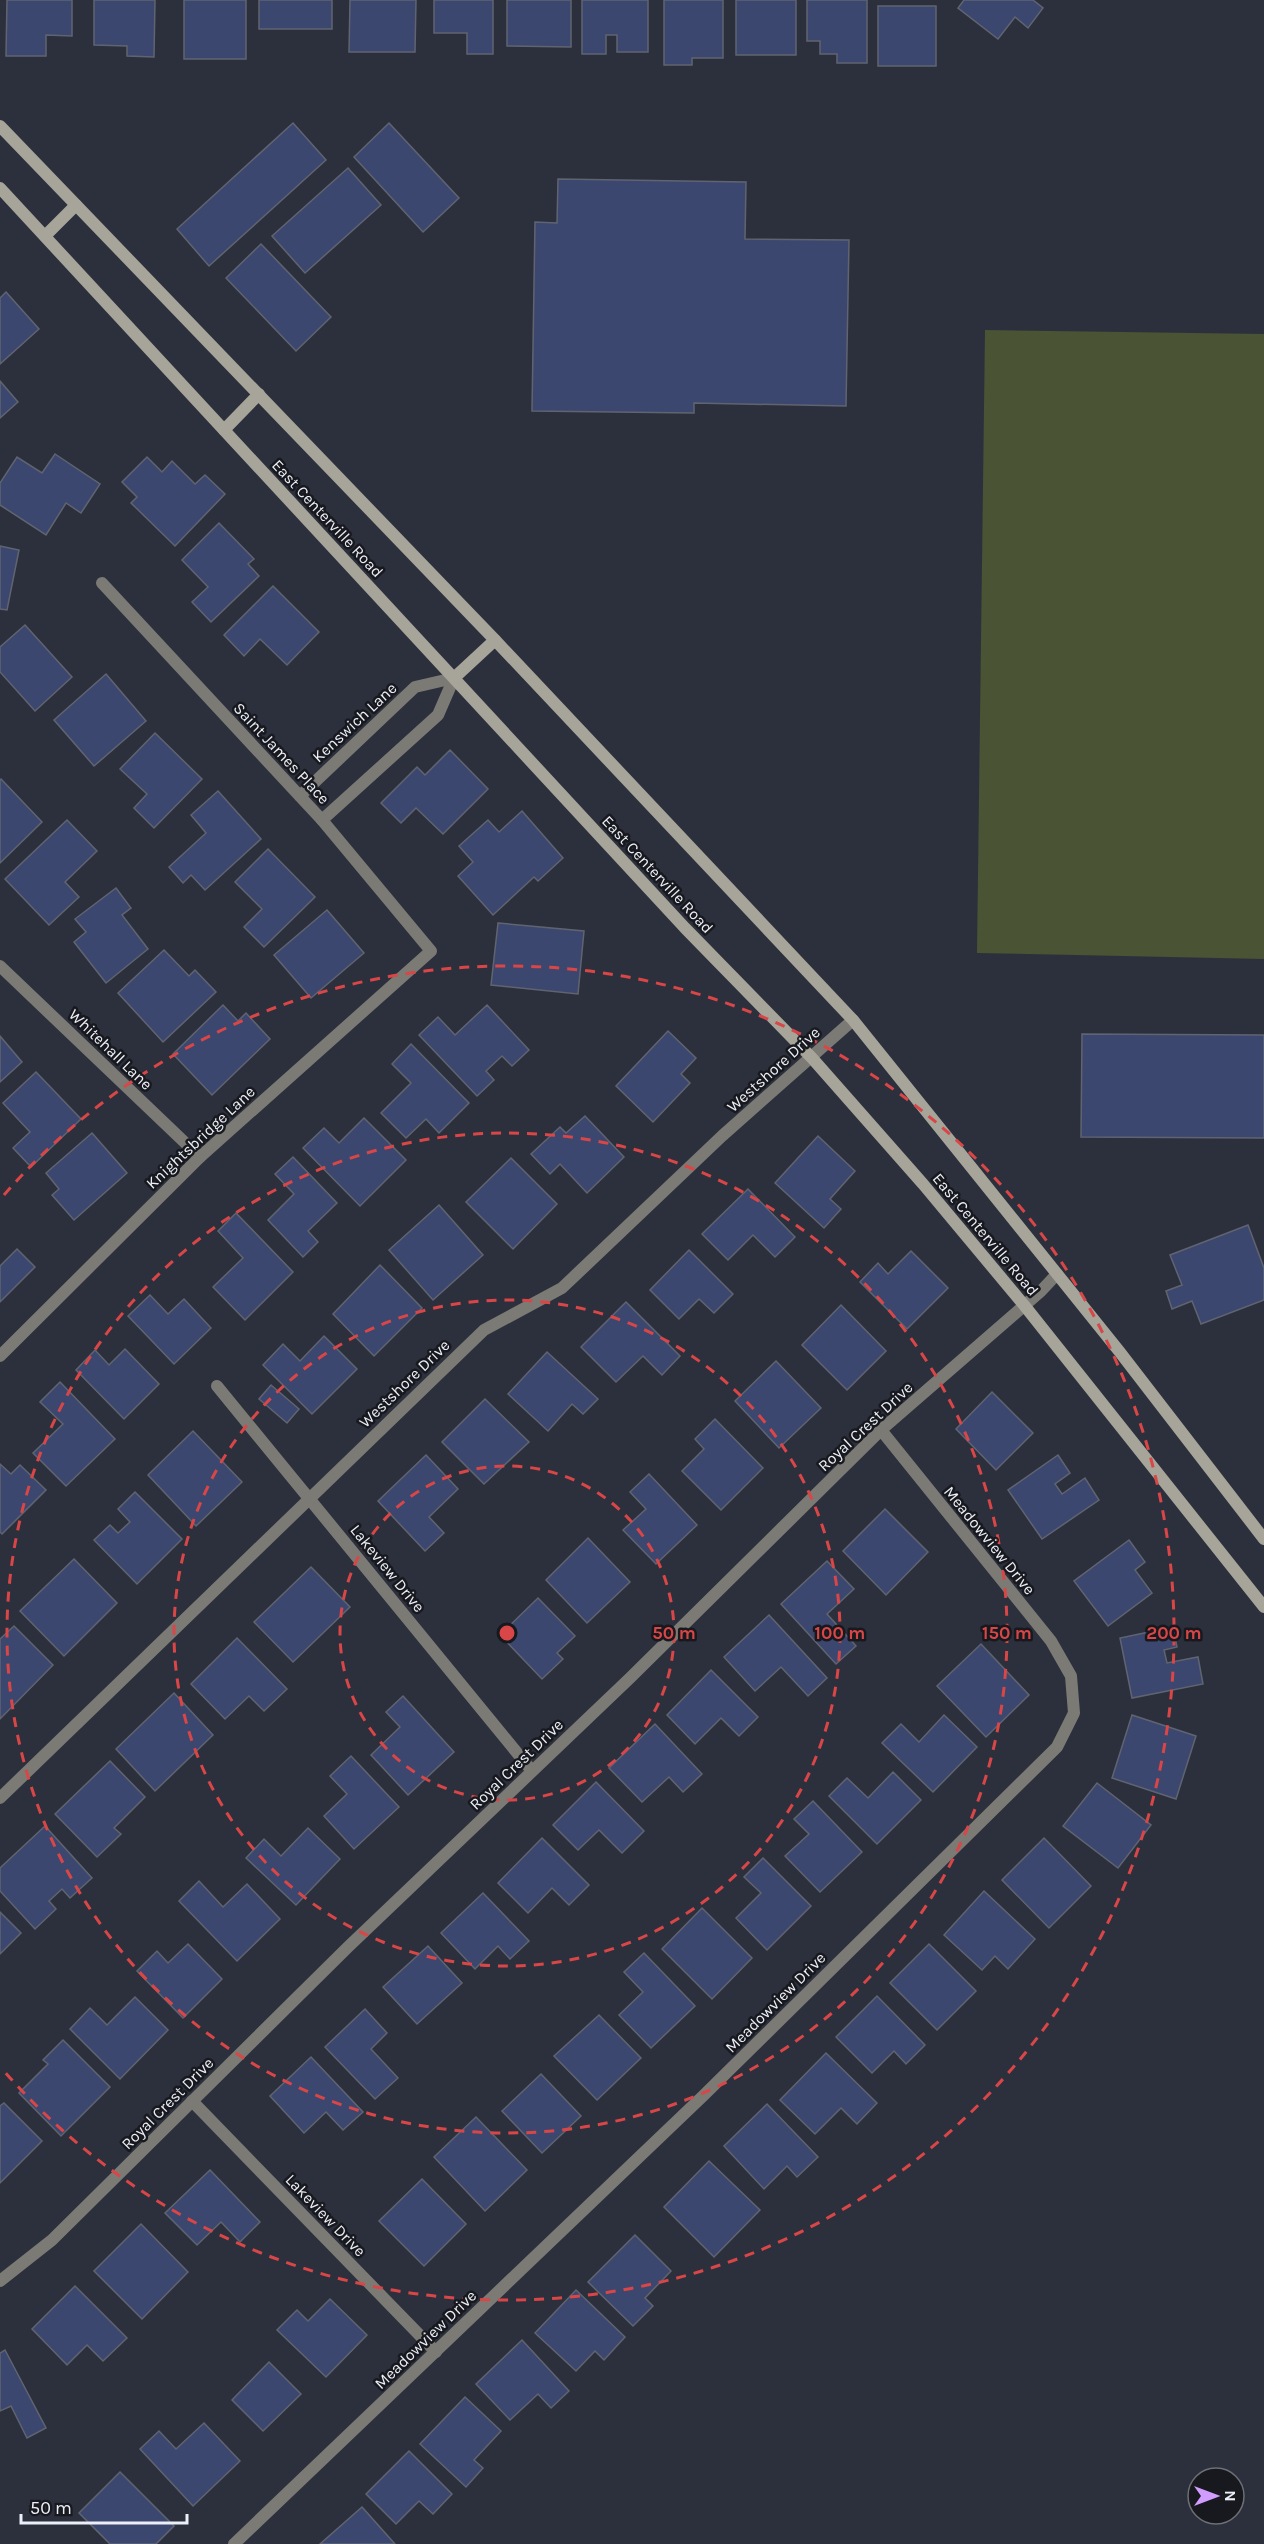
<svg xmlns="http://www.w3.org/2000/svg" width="1264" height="2544" viewBox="0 0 1264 2544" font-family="Karla,sans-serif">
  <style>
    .green { fill: #4a5333 }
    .building { fill: #3b476e; stroke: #606471; stroke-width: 1.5 }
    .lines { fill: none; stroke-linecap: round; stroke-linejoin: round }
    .street { stroke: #7c7a74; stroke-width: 12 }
    .secondary { stroke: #a7a49a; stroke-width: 12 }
    .ring { fill: none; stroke: #d94647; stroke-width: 3; stroke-dasharray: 10 8 }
    .labels { text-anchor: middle; stroke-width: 5; stroke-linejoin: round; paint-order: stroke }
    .street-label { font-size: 16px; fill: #eceff7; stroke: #17191e }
    .centre { fill: #d94647; stroke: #17191e; stroke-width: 3 }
    .ring-label { font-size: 18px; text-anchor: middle; font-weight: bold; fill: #d94647; stroke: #17191e; stroke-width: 5; stroke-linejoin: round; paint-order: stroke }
  </style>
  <rect width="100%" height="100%" fill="#2c303c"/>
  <path class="green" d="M985,330L1264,334V959L977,953Z"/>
  <g class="building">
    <path d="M7,0H72V36L46,35V56H6Z"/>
    <path d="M94,0H155L154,57L127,56V46L94,45Z"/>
    <rect x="184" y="0" width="62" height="59"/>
    <rect x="259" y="0" width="73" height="29"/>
    <path d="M350,0H416L415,52H349Z"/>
    <path d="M434,0H493V54H467V33H434Z"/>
    <path d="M507,0H571V47L507,46Z"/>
    <path d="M582,0H648V52H617V35H606V54H582Z"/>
    <path d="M664,0H723V58H692V65H664Z"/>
    <rect x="736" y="0" width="60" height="55"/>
    <path d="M807,0H867V63H837V54H820V41H807Z"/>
    <path d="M964,0H1033L1043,8L1028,28L1015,17L998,39L958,8Z"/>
    <rect x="878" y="6" width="58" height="60"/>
    <path d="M293,123L326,160L209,266L177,229Z"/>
    <path d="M389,123L459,198L423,232L354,157Z"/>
    <path d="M348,168L381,205L305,273L272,236Z"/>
    <path d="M558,179L746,182L745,239L849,240L846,406L694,403V413L532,411L535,222L557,223Z"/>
    <path d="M261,244L331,317L296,351L226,278Z"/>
    <path d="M6,292L39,329L0,364V298Z"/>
    <path d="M0,381L18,402L0,418Z"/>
    <path d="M55,454L100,484L81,513L66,503L46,535L0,505V483L17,457L42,473Z"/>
    <path d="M147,457L162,472L172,461L195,484L205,475L225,494L175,546L131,503L137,497L122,482Z"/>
    <path d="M219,523L254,559L248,564L259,576L211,622L192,602L208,587L182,560Z"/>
    <path d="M0,546L19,550L7,610L0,609Z"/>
    <path d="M273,586L319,632L287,665L260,639L244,656L224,635Z"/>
    <path d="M25,625L72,677L35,711L0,672V647Z"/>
    <path d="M106,674L146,721L94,766L54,720Z"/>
    <path d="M155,733L202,779L154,828L134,808L147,794L120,769Z"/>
    <path d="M450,750L488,789L443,834L416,808L401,823L381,803L417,767L425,775Z"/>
    <path d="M1,779L42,822L0,863V780Z"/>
    <path d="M218,791L261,839L205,890L191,875L183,883L169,867L206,833L191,815Z"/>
    <path d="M522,811L563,858L538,881L534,877L493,915L458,876L473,862L459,846L488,820L499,832Z"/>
    <path d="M67,820L97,851L65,882L79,897L49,925L5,879Z"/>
    <path d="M268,849L315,897L264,947L244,927L262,909L235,882Z"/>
    <path d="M116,888L131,908L122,915L148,949L106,983L74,942L86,932L75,919Z"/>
    <path d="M327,910L364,953L311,998L274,955Z"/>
    <path d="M498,923L584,931L578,994L491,985Z"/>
    <path d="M164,950L189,976L195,970L216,992L163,1042L118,993Z"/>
    <path d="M223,1005L238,1021L246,1013L270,1039L212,1095L173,1054Z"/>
    <path d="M487,1005L529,1050L512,1066L502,1056L486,1071L494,1080L477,1096L419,1035L438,1017L455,1035Z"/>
    <path d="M668,1031L696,1058L681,1074L690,1083L653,1122L616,1086Z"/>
    <path d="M1082,1034L1264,1035V1138L1081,1137Z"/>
    <path d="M0,1036L22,1062L0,1082Z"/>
    <path d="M411,1044L469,1103L439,1133L426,1119L406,1138L381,1113L411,1083L392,1064Z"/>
    <path d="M36,1072L81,1119L31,1167L13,1148L30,1132L3,1103Z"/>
    <path d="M585,1116L624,1157L587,1193L560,1164L550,1174L531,1154L560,1127L566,1133Z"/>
    <path d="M364,1118L406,1160L360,1206L303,1148L324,1128L339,1143Z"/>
    <path d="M92,1133L127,1173L74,1220L52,1195L59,1189L46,1173Z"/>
    <path d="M818,1136L855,1171L830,1199L841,1209L824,1228L775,1183Z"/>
    <path d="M293,1157L337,1203L308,1231L318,1242L303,1257L268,1220L294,1194L275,1174Z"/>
    <path d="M511,1158L557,1204L513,1249L466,1202Z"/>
    <path d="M748,1189L795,1237L775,1257L753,1235L728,1260L702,1234Z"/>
    <path d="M439,1205L483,1255L433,1300L389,1250Z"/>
    <path d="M236,1213L293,1272L245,1320L213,1287L243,1258L218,1231Z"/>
    <path d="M1248,1225L1264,1268V1300L1201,1324L1192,1301L1172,1309L1166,1291L1182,1285L1170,1255Z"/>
    <path d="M17,1249L35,1267L0,1302V1266Z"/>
    <path d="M689,1250L733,1294L714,1313L699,1299L679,1319L650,1290Z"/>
    <path d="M911,1251L948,1288L907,1329L860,1282L878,1263L888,1274Z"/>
    <path d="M380,1265L422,1308L374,1356L333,1314Z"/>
    <path d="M150,1295L168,1314L184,1299L211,1328L174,1364L128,1316Z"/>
    <path d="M626,1302L680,1356L662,1375L643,1356L616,1382L581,1347Z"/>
    <path d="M841,1305L886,1351L847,1390L802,1345Z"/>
    <path d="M324,1336L357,1369L312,1414L263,1365L283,1344L300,1361Z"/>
    <path d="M125,1349L159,1384L124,1419L76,1370L95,1350L109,1365Z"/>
    <path d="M547,1352L598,1399L583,1414L572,1404L548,1431L508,1394Z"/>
    <path d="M776,1361L821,1408L779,1448L735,1401Z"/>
    <path d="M60,1382L115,1439L66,1486L33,1453L63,1424L40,1402Z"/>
    <path d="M271,1385L299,1409L287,1423L259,1399Z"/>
    <path d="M992,1392L1033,1433L996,1470L956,1429Z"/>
    <path d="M485,1399L529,1442L484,1484L442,1442Z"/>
    <path d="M715,1419L763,1468L721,1510L682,1471L704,1449L695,1439Z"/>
    <path d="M193,1431L242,1482L196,1526L148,1475Z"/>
    <path d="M426,1455L458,1489L429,1517L444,1533L425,1551L378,1501Z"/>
    <path d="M1058,1455L1070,1473L1055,1484L1062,1494L1085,1478L1099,1500L1042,1539L1008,1490Z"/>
    <path d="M0,1464L11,1474L20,1465L46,1490L2,1534L0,1532Z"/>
    <path d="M649,1474L697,1525L656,1564L623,1530L646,1509L630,1492Z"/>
    <path d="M135,1492L182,1539L137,1584L94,1540L110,1525L118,1533L130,1522L118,1509Z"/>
    <path d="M885,1509L928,1552L886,1595L843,1551Z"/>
    <path d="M588,1538L630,1582L587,1623L546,1580Z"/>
    <path d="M1129,1540L1145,1562L1135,1570L1152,1593L1108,1626L1074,1581Z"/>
    <path d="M74,1559L117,1603L64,1656L20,1611Z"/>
    <path d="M827,1561L854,1589L827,1614L856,1646L836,1664L781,1604Z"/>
    <path d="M311,1567L350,1607L293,1662L254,1622Z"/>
    <path d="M538,1598L575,1636L557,1653L563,1659L542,1679L500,1635Z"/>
    <path d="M769,1615L827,1678L808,1696L781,1667L755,1691L724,1657Z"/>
    <path d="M14,1626L53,1665L0,1719V1639Z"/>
    <path d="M1173,1627L1177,1647L1164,1650L1167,1663L1198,1657L1203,1684L1132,1698L1120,1638Z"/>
    <path d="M237,1638L287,1689L264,1711L249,1696L225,1719L191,1684Z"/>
    <path d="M981,1644L1029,1695L986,1737L937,1686Z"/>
    <path d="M711,1670L758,1717L739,1736L721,1718L695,1744L667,1715Z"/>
    <path d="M174,1693L213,1735L155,1791L116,1749Z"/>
    <path d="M403,1696L454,1752L408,1795L371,1755L400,1727L386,1712Z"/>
    <path d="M944,1715L977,1747L933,1792L882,1743L901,1724L919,1742Z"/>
    <path d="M1132,1715L1196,1736L1176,1799L1112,1778Z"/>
    <path d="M655,1724L702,1774L683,1792L669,1777L642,1802L609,1768Z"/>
    <path d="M351,1756L399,1807L354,1849L324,1816L347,1794L330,1776Z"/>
    <path d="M110,1761L145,1797L114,1828L121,1834L97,1857L55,1814Z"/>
    <path d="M893,1772L921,1800L877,1844L829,1796L847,1778L868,1798Z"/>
    <path d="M596,1782L644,1831L622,1853L599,1830L578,1850L553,1825Z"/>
    <path d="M1097,1783L1151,1825L1118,1868L1063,1826Z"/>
    <path d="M813,1801L862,1852L820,1892L785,1856L809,1834L794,1819Z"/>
    <path d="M45,1826L92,1878L70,1898L62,1889L49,1901L56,1909L35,1929L0,1891V1868Z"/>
    <path d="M308,1828L340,1859L296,1905L246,1858L264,1839L281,1856Z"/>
    <path d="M542,1838L589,1885L569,1905L552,1888L528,1913L498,1883Z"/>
    <path d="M1044,1838L1091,1886L1049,1928L1002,1880Z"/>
    <path d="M763,1858L811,1906L767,1950L736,1918L761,1893L744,1877Z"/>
    <path d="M199,1881L223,1907L247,1884L280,1919L237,1961L179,1901Z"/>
    <path d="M984,1891L1035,1939L1008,1969L995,1956L982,1970L944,1935Z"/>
    <path d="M483,1893L529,1941L510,1959L498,1946L475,1969L441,1933Z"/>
    <path d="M702,1908L752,1958L712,1999L662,1949Z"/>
    <path d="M0,1912L21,1933L0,1954Z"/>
    <path d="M188,1944L222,1979L183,2018L137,1971L157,1951L168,1963Z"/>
    <path d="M929,1944L976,1991L937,2030L890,1983Z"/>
    <path d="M428,1946L462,1983L417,2024L383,1987Z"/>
    <path d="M644,1953L695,2006L651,2048L619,2015L643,1992L624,1972Z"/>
    <path d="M877,1996L925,2045L906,2064L894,2051L872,2073L836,2037Z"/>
    <path d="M135,1997L168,2030L120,2079L70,2029L90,2008L107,2025Z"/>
    <path d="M365,2009L387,2033L371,2049L398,2078L375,2099L325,2047Z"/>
    <path d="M599,2015L641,2058L597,2100L554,2056Z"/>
    <path d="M63,2040L110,2087L61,2136L19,2093L48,2064L43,2060Z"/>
    <path d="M826,2053L877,2103L857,2124L841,2108L815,2134L780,2100Z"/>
    <path d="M311,2057L363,2112L343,2130L326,2112L304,2133L270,2096Z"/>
    <path d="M541,2074L581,2116L542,2153L502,2111Z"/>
    <path d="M4,2103L42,2141L0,2183V2106Z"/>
    <path d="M767,2104L818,2157L797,2177L787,2166L764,2189L724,2146Z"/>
    <path d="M476,2117L527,2170L485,2211L434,2157Z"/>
    <path d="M709,2161L760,2210L714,2257L664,2207Z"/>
    <path d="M210,2170L260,2222L240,2242L221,2222L197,2245L165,2213Z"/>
    <path d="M422,2179L466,2224L424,2266L379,2221Z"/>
    <path d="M141,2224L188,2272L142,2319L94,2271Z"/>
    <path d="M635,2235L671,2271L645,2298L653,2306L633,2326L588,2282Z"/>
    <path d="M75,2286L127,2338L103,2361L87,2345L67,2365L32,2329Z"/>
    <path d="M576,2290L625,2337L604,2360L595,2351L576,2371L535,2333Z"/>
    <path d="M330,2299L367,2335L326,2377L277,2330L297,2310L308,2321Z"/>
    <path d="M522,2340L569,2391L551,2408L538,2394L510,2420L476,2384Z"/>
    <path d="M5,2350L46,2428L27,2438L11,2406L0,2411V2353Z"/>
    <path d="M269,2362L301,2394L263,2431L232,2400Z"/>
    <path d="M465,2397L501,2431L474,2460L483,2468L466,2487L420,2444Z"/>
    <path d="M204,2423L240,2461L193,2506L140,2449L159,2431L176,2449Z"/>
    <path d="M409,2451L452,2494L433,2514L419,2501L396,2524L366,2494Z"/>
    <path d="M120,2472L174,2526L156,2544H110L79,2513Z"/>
    <path d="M362,2507L395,2544H320Z"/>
  </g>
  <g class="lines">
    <g class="street">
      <path d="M300,796L415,687L454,678L438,715L322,820"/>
      <path d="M0,966L200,1157"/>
      <path d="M0,1356L200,1157L431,951L322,820L102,583"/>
      <path d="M217,1386L532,1771"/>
      <path d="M0,1798L484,1330L562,1288L722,1136L853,1020"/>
      <path d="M192,2101L436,2352"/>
      <path d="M0,2281L52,2240L348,1947L630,1678L881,1430L1041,1291L1057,1274"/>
      <path d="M234,2544L704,2095L1057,1747L1074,1713L1071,1676L1051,1641L881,1430"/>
    </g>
    <g class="secondary">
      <path d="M0,126L495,640L853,1020L1119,1351L1264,1539"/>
      <path d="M0,188L685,928L812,1058L923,1184L1024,1305L1264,1607"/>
      <path d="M45,236L76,205"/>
      <path d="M224,430L259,394"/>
      <path d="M454,678L495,640"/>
    </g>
  </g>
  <g class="ring">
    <circle cx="507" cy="1633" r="167"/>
    <circle cx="507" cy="1633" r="333"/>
    <circle cx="507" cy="1633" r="500"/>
    <path d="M4 1195A667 667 0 1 1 4 2071"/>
  </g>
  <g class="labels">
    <g class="street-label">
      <text transform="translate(328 518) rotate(47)" y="6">East Centerville Road</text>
      <text transform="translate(354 722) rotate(-43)" y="6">Kenswich Lane</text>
      <text transform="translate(282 753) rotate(47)" y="6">Saint James Place</text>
      <text transform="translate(658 874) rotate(47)" y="6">East Centerville Road</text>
      <text transform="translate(111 1049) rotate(44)" y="6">Whitehall Lane</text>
      <text transform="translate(773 1069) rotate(-42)" y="6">Westshore Drive</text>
      <text transform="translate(200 1137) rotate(-43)" y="6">Knightsbridge Lane</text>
      <text transform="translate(986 1234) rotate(50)" y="6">East Centerville Road</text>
      <text transform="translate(404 1383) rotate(-44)" y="6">Westshore Drive</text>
      <text transform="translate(865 1426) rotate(-43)" y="6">Royal Crest Drive</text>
      <text transform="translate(990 1540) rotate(51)" y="6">Meadowview Drive</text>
      <text transform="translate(388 1568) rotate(51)" y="6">Lakeview Drive</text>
      <text transform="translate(516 1764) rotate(-44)" y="6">Royal Crest Drive</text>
      <text transform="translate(775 2002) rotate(-45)" y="6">Meadowview Drive</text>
      <text transform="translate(167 2103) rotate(-45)" y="6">Royal Crest Drive</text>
      <text transform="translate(326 2215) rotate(46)" y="6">Lakeview Drive</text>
      <text transform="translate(425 2339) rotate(-44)" y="6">Meadowview Drive</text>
    </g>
  </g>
  <circle cx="507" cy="1633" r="9" class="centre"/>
  <g class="ring-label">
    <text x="674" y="1639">50 m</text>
    <text x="840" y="1639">100 m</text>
    <text x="1007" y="1639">150 m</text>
    <text x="1174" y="1639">200 m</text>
  </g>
  <g transform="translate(1216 2496) rotate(90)"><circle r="28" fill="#17191e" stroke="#6c6f75" stroke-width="1.5"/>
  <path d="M0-4.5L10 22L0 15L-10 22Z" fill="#d09dff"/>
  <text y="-9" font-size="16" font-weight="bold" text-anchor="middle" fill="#eceff7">N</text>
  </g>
  <path d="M21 2514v9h166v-9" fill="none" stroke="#eceff7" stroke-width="3"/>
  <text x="30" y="2514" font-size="18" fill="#eceff7" stroke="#17191e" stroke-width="4.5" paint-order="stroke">50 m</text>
</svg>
